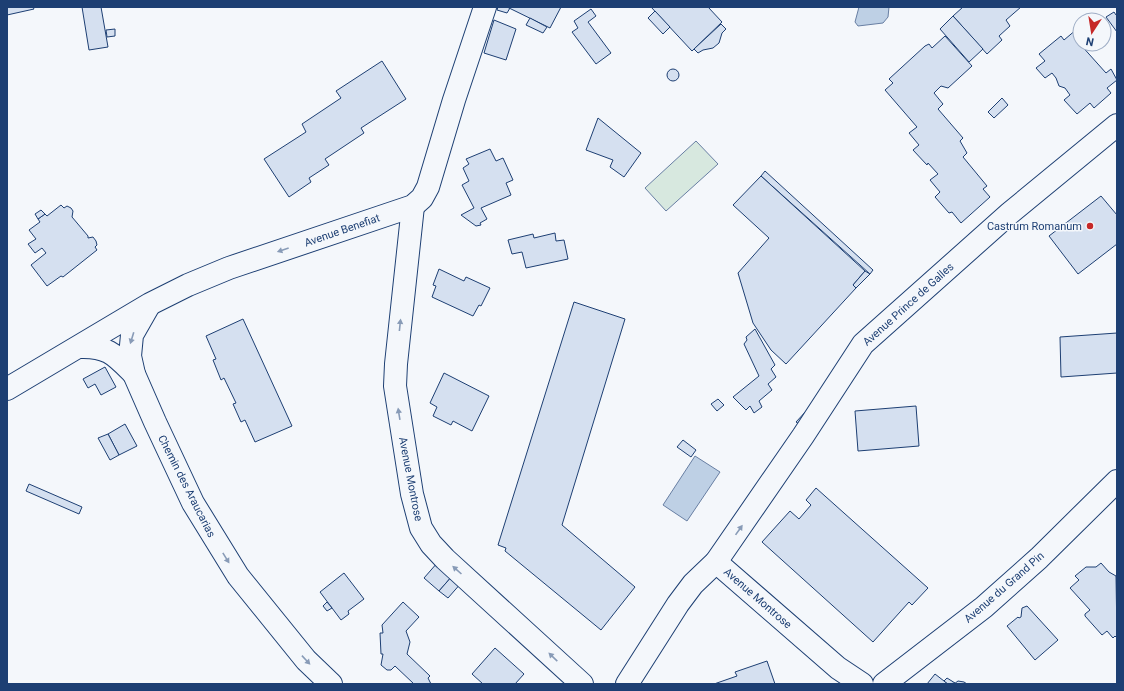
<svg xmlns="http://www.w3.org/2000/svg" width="1124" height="691" viewBox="0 0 1124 691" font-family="Roboto,sans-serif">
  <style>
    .green { fill: #d7e8df; stroke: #687fa3 }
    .water { fill: #bed0e5; stroke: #687fa3 }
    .building { fill: #d5e0f0; stroke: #1d3f73 }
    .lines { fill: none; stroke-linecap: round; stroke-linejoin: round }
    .minor-casing { stroke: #1d3f73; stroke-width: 24 }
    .minor { stroke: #f4f7fb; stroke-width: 22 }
    .oneway { fill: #889bb7 }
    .poi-dot { fill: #c62828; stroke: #f4f7fb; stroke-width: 1.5 }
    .labels { text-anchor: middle; stroke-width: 3; stroke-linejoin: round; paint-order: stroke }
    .poi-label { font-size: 11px; fill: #1d3f73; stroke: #f4f7fb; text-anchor: end }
    .street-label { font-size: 11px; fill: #1d3f73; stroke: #f4f7fb }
  </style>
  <rect width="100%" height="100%" fill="#f4f7fb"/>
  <path class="green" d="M696,141L718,164L666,211L645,188Z"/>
  <g class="water">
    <path d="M859,7H889L888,17L883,23L858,26L855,22Z"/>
    <path d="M695,456L720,472L687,521L663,505Z"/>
  </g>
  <g class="building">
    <path d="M7,7H33L34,9L7,15Z"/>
    <path d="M82,7H101L108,47L89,50Z"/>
    <path d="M498,7H507L510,8L507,13L497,10Z"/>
    <path d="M507,7H561L550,28Z"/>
    <path d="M651,7H708L722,22L692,51Z"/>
    <path d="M963,7H1021L1006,20L1010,26L999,36L1002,40L987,54L953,16Z"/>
    <path d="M591,9L596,16L588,22L611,53L596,64L572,32L578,28L574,21Z"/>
    <path d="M655,11L670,27L663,34L648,18Z"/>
    <path d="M1114,12L1116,15L1117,14V32L1106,17Z"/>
    <path d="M953,16L983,49L969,62L940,29Z"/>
    <path d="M530,18L547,27L543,33L526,25Z"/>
    <path d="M494,20L516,29L506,60L484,53Z"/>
    <path d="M721,24L726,29L722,33L719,43L713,48L703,50L698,53L694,49Z"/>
    <path d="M115,29V36L107,37L106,30Z"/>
    <path d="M1077,29L1080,32V44L1106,73L1111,69L1117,80L1107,88L1111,93L1094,108L1090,103L1077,114L1064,100L1070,95L1065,88L1059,86L1056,78L1052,73L1045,78L1036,68L1045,61L1039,54L1061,36L1064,40Z"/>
    <path d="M945,36L972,66L948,88L941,86L934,93L943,104L938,109L963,138L960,141L967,153L963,157L987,186L983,189L990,197L961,223L952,212L949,213L935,197L940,192L930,180L938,174L928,163L927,165L913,150L919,145L909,133L917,127L885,90L893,83L889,79L925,46L929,44L932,48Z"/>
    <path d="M382,61L406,99L361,128L364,133L325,159L329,165L309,178L311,182L289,197L264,159L306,132L302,124L341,98L336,91Z"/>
    <circle cx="673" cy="75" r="6"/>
    <path d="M1002,98L1008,105L994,118L988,112Z"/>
    <path d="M598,118L641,153L624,177L610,167L613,160L586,150Z"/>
    <path d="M490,149L496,161L503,158L513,180L506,183L511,195L481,208L487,219L480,223L481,225L476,226L461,215L474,208L462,185L469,181L463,168L469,164L466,159Z"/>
    <path d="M765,171L873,270L870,274L761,176Z"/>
    <path d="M761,176L865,271L853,285L856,288L786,364L771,350L753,323L738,273L769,238L733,205Z"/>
    <path d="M1101,196L1117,215V244L1078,274L1049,236Z"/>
    <path d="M61,205L64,208L67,206L71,208L73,211L72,217L88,236V238L93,237L96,241L97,245L95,247L97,250L63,277L61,276L47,286L31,265L46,253L42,248L35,253L28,244L36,239L29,230L40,222L38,219L45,214L47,216Z"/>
    <path d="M41,210L45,214L38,219L35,214Z"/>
    <path d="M555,233L556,241L564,240L568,259L526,268L522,252L512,254L508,240L533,234L534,238Z"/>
    <path d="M439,269L464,281L466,277L490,288L481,306L479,305L473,316L432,297L436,286L433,285Z"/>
    <path d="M865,271L870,274L856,288L853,285Z"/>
    <path d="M574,302L625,319L562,525L635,587L601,630L505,551L506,548L498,545Z"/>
    <path d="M243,319L292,426L255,442L245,420L241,422L233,404L236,403L224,378L221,380L213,360L216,359L206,336Z"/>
    <path d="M755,329L775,365L771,369L776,377L768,384L772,390L759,401L762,407L754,413L750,406L746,410L733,397L759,376L744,344L747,340L746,337Z"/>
    <path d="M1117,333V373L1061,377L1060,337Z"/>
    <path d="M105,367L116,387L101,395L95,384L88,388L83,379Z"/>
    <path d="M444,373L489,396L472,431L453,421L451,425L433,416L437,407L430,403Z"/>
    <path d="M718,399L724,405L717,411L711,404Z"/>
    <path d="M916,406L919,446L858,451L855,411Z"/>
    <path d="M808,409L802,426L796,422Z"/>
    <path d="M125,424L137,446L119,455L108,434Z"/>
    <path d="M108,434L119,455L110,460L98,438Z"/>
    <path d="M683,440L696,450L691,457L677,447Z"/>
    <path d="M29,484L82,507L79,514L26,491Z"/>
    <path d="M816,488L928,588L912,605L909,602L873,642L762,542L790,511L799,519L811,505L806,500Z"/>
    <path d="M438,562L453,575L439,591L424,578Z"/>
    <path d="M1101,563L1109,572L1116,576L1117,638L1115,636L1113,638L1107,631L1102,635L1085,616V614L1090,610L1070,588L1079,580L1075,576L1086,567H1096Z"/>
    <path d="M344,573L364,599L348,611L349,614L341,620L320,592Z"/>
    <path d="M453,575L462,582L448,598L439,591Z"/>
    <path d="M327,602L332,608L327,611L323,606Z"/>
    <path d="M403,602L419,617L406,631L410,642L407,654L430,676L428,678L431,684H414L395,666L391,670H387L381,665L383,654H381L380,633H383L382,625Z"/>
    <path d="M1027,606L1058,640L1035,660L1007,626L1018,617L1019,618L1021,617L1022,608Z"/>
    <path d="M495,648L524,674L515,684H483L472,674Z"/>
    <path d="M767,661L775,684H714L737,676L735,672Z"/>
    <path d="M935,674L944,681L948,684H927Z"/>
    <path d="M947,678L955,683L948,684L944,681Z"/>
    <path d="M958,681L964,682L967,684H954Z"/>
  </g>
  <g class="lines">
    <defs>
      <g id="minor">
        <path d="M413,206L396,364L395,386L412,494L421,528L431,544L445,559L582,684"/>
        <path d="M148,307L132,335L130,356L134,374L155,422L193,503L238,576L306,660L331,684"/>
        <path d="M80,347C108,346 115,355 134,374"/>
        <path d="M7,389L150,304L188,285L229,268L413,206L422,198L428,187L454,100L485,7"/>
        <path d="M716,562L838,668L862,684"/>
        <path d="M627,684L678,604L693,584L716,562L803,436L863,344L1010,213L1117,125"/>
        <path d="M884,684L984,607L1039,558L1117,481"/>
      </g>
    </defs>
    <use href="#minor" class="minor-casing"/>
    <use href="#minor" class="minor"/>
  </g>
  <defs><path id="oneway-solid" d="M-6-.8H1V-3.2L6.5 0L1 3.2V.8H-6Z"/></defs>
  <g class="oneway">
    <use href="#oneway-solid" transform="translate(283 250) rotate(161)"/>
    <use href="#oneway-solid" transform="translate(400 325) rotate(-84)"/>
    <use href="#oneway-solid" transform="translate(132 338) rotate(107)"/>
    <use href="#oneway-solid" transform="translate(399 414) rotate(-99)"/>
    <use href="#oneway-solid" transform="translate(739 530) rotate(-55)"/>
    <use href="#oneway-solid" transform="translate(226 558) rotate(58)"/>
    <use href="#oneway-solid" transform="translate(457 570) rotate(-138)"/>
    <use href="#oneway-solid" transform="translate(553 657) rotate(-136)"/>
    <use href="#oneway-solid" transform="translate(306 660) rotate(47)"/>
  </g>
  <circle class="poi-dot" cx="1090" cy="226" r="4"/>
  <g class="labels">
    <g class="poi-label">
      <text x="1082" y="230">Castrum Romanum</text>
    </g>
    <g class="street-label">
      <text transform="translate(342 230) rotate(-19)" y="4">Avenue Benefiat</text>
      <text transform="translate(908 304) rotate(-42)" y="4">Avenue Prince de Galles</text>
      <text transform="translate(411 479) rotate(79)" y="4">Avenue Montrose</text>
      <text transform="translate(187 486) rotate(63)" y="4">Chemin des Araucarias</text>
      <text transform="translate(1004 587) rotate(-41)" y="4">Avenue du Grand Pin</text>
      <text transform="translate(758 598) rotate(41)" y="4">Avenue Montrose</text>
    </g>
  </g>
  <rect width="1124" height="691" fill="none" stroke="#1d3f73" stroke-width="16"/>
  <g transform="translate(1092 32) rotate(192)"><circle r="19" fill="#f4f7fb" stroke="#9eadc5"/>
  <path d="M0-3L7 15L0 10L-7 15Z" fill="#c62828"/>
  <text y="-6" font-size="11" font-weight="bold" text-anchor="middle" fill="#1d3f73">N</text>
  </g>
</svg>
